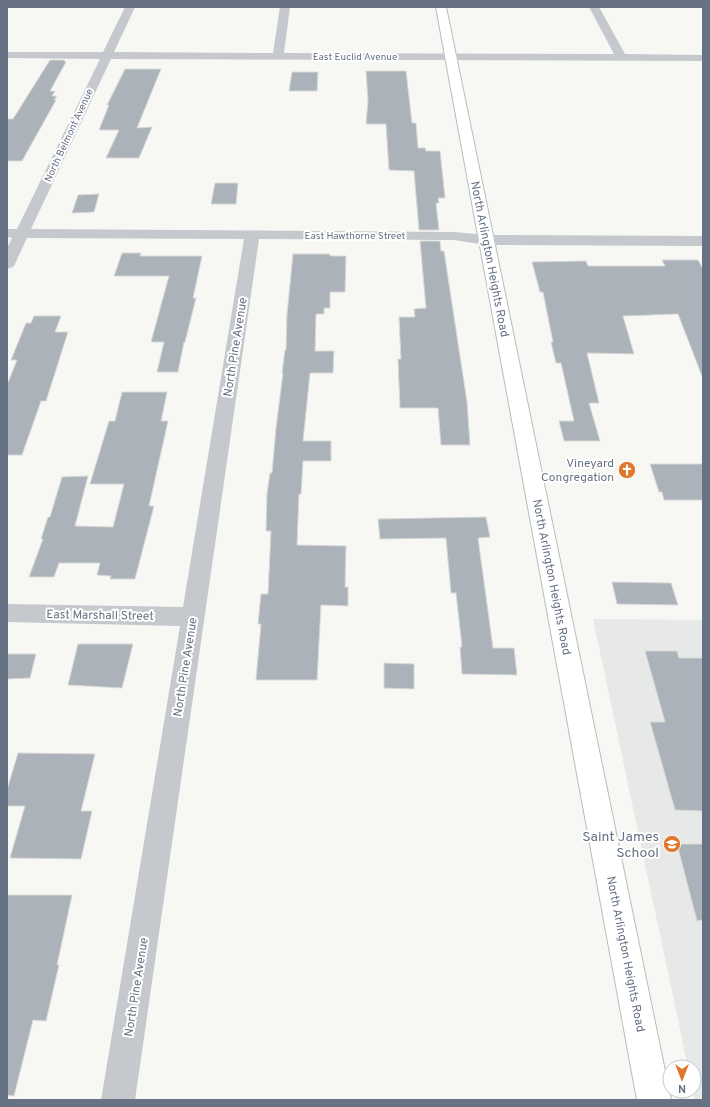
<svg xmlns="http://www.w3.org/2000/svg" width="710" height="1107" viewBox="0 0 710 1107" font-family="Overpass,sans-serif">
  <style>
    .built { fill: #e7e8e8 }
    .building { fill: #abb2b9; stroke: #d8d9d7 }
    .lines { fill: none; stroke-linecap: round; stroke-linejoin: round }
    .major-casing { stroke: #b8bbc0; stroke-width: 2 }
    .minor { fill: #c5c8cc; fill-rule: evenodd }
    .major { fill: #fff; fill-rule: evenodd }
    .labels { text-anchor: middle; stroke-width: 4; stroke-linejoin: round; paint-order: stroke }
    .far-street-label { font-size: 10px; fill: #677285; stroke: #fff }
    .street-label { font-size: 12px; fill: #677285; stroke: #fff }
    .poi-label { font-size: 12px; fill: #677285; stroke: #fff; text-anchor: end }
    .near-poi-label { font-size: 14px; fill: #677285; stroke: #fff; text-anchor: end }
  </style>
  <rect width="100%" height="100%" fill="#f7f7f4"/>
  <path class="built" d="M593,619L703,620V1100H695L693,1091L694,1067H688Z"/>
  <g class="building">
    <path d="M50,60H63L66,62L50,91H55L52,96H57L54,100H56L22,161H7V119H13Z"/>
    <path d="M125,69H161L137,128L152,127L139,158H106L119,130H99L109,105H107Z"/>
    <path d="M366,71H406L412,123H416L418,148H425L426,151H440L445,198H438L439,203H436L439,230H419L414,171L389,170L386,124H366L368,101Z"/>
    <path d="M292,72H318L317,91H289Z"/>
    <path d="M215,183H238L236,204H211Z"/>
    <path d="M99,194L94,212L72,213L78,195Z"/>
    <path d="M420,241H440L441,251H444L467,402L470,445H441L438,408H400L398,359H401L399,317H415L414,309L426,308Z"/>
    <path d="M122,253H141L140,256H202L193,298H196L185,342H184L178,372H157L164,342H151L169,276H114Z"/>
    <path d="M293,254H330V256H346L345,292H330V308H324V314H316L315,351H334L333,373H310L303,441H331V461H303L301,494H299L297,545L346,546L345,587H348V606L321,605L317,680H256L261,624H258L261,594H268L271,531H266L267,494L270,473H272L276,428L283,373H282L285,350H286L287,314Z"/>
    <path d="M662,260H698L703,269V375L702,376L678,314L623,316L634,354L587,353L599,403H589L600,441H564L559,421H574L561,363H556L551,342H553L543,292H540L532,262L586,261L588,266H665Z"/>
    <path d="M34,316H61L55,332H68L46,401H41L22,455H7V385L17,360H11L26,323H31Z"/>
    <path d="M122,392H167L161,421H168L149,506H154L135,579H110L111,576L97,575L100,563H59L54,577H29L43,539H41L48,517H50L62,477L88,476L75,526L113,527L124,484H90L109,421H115Z"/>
    <path d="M650,464H703V500H664L662,492H659Z"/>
    <path d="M486,517L490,537L478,538L493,648H514L517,675L462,674L460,647H462L456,593H451L446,538L380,539L378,519Z"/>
    <path d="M612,582L671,583L678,605L617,604Z"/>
    <path d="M78,644H133L122,688L68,685Z"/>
    <path d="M645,651H677L679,658H703V811L675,810L650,722H665Z"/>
    <path d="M7,654H36L30,678L7,679Z"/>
    <path d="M384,663L414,664V689L384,688Z"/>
    <path d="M18,753L95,754L81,811H92L81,859L10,858L25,806H7V790Z"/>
    <path d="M677,844H703V920L697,921Z"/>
    <path d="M7,895H72L57,965H59L46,1021L33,1020L14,1096L7,1095Z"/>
  </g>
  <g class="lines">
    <defs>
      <path id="major" d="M436,7H446L671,1100H637Z"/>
    </defs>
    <use href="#major" class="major-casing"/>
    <path class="minor" d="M125,7H135L114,52L273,53L280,7H290L284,53L614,54L589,7H599L625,54L703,55V61L111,59L31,229L454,232L486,235L703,236V246L486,245L454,240L259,239L135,1100H101L180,626L7,622V604L183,607L244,239L27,238L15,264L13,267L7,269V248L12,238L7,237V229H17L100,59L7,58V52H103Z"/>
    <use href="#major" class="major"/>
  </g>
  <defs>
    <symbol id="church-disc" viewBox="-11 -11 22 22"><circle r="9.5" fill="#e0762c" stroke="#fff"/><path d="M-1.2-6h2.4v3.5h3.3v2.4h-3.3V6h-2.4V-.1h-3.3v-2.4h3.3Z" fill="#fff"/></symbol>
    <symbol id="school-disc" viewBox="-11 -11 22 22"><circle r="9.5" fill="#e0762c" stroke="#fff"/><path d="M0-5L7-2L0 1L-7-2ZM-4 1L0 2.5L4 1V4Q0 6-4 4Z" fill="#fff"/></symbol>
  </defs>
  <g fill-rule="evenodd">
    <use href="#church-disc" x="617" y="460" width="20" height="20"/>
    <use href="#school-disc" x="662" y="834" width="20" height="20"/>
  </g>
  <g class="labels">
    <g class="far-street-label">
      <text x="355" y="60">East Euclid Avenue</text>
      <text transform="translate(68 135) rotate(-65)" y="4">North Belmont Avenue</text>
      <text x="355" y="239">East Hawthorne Street</text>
    </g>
    <g class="street-label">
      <text transform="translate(490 259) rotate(79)" y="4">North Arlington Heights Road</text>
      <text transform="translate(235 347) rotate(-81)" y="4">North Pine Avenue</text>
      <text transform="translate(552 577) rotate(79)" y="4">North Arlington Heights Road</text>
      <text transform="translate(100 615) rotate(1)" y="4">East Marshall Street</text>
      <text transform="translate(185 667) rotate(-81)" y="4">North Pine Avenue</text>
      <text transform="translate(626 954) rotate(79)" y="4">North Arlington Heights Road</text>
      <text transform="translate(136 987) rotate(-81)" y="4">North Pine Avenue</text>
    </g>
    <g class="poi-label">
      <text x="614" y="467">Vineyard<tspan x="614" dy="14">Congregation</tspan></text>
    </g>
    <g class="near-poi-label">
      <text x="659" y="841">Saint James<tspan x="659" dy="16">School</tspan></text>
    </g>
  </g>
  <rect width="710" height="1107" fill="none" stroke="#677285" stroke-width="16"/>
  <g transform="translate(682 1079) rotate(180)"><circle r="19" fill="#ffffff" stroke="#c2c7ce"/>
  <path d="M0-3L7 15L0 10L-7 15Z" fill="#e0762c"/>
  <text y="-6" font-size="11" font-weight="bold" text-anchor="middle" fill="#677285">N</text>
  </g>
</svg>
